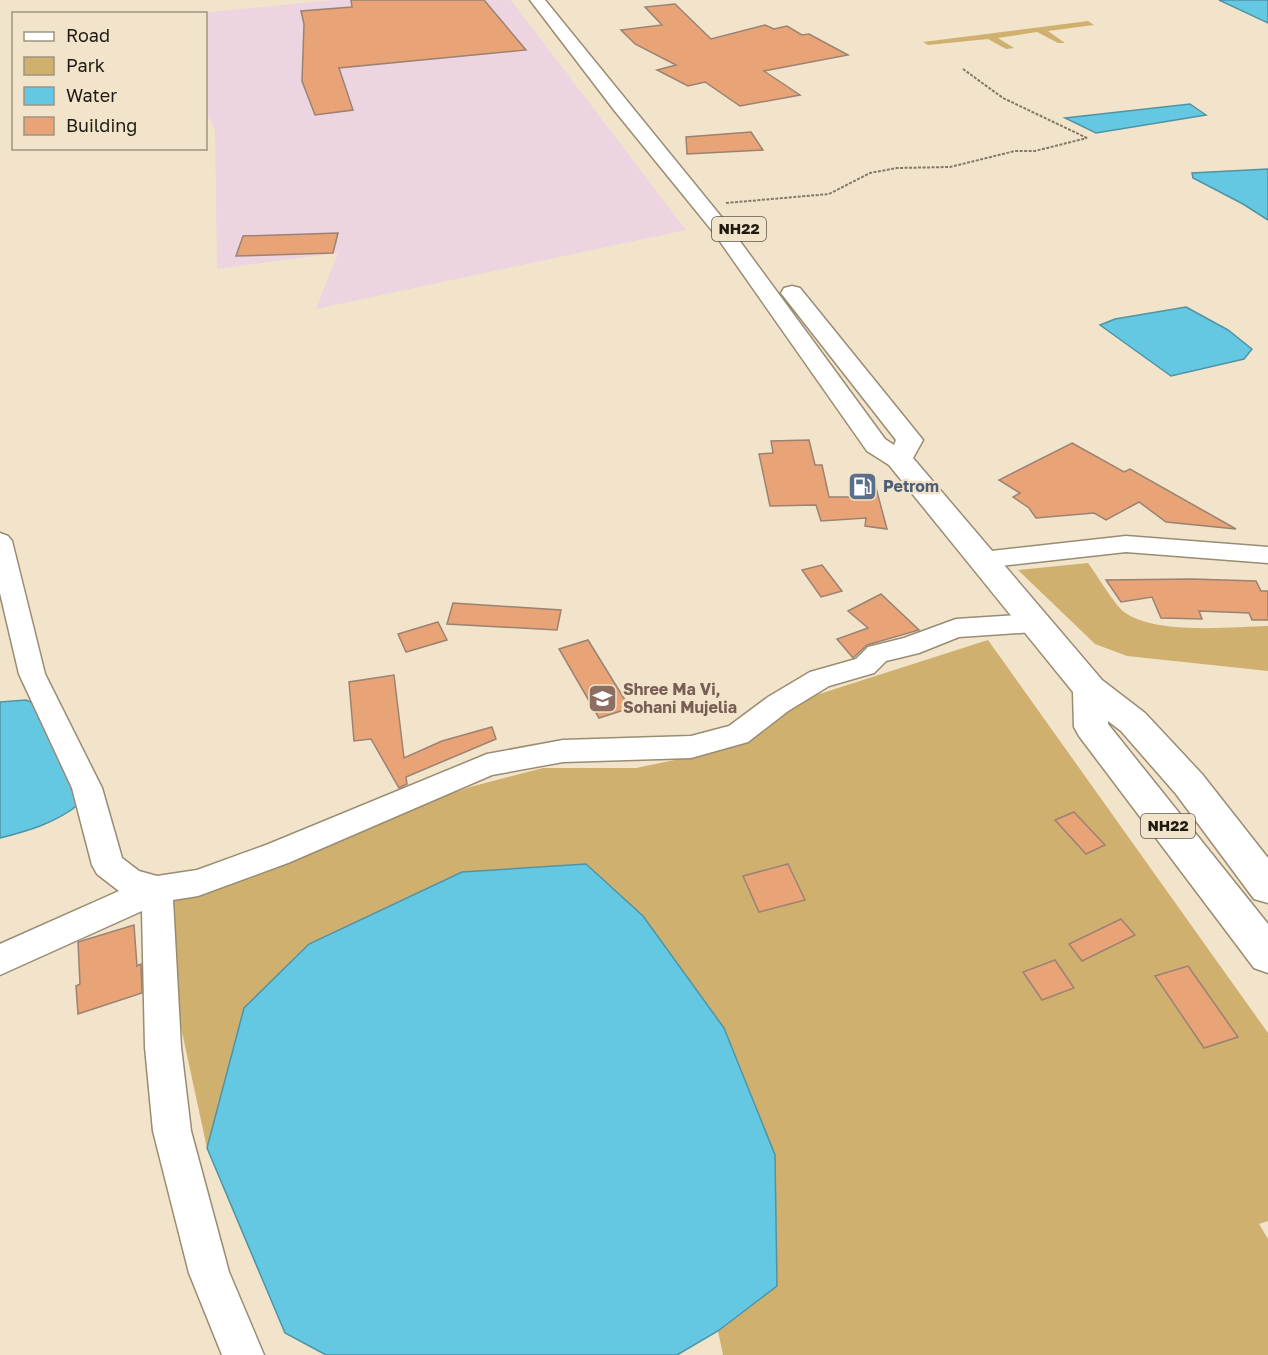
<svg xmlns="http://www.w3.org/2000/svg" width="1268" height="1355" viewBox="0 0 1268 1355" font-family="'Golos Text',sans-serif">
  <style>
    .industrial { fill: #ecd4e0 }
    .green { fill: #d0b06f; fill-rule: evenodd }
    .water { fill: #64c8e3; stroke: #5094a4; stroke-width: 1.5 }
    .building { fill: #e8a377; stroke: #9b8273; stroke-width: 1.5 }
    .lines { fill: none; stroke-linecap: round; stroke-linejoin: round }
    .minor-casing { stroke: #988c73; stroke-width: 3 }
    .trunk-casing { stroke: #988c73; stroke-width: 3 }
    .path { stroke: #827968; stroke-width: 2; stroke-dasharray: 3 1.5; stroke-linecap: butt }
    .minor { fill: #fff; fill-rule: evenodd }
    .trunk { fill: #fff; fill-rule: evenodd }
    .labels { text-anchor: middle; stroke-width: 5; stroke-linejoin: round; paint-order: stroke }
    .shield { fill: #f2e4ca; stroke: #5f5749; stroke-width: 1.5 }
    .shield-label { font-size: 15px; font-weight: bold; fill: #201b12 }
    .service-label { font-size: 16px; font-weight: bold; fill: #4e5e75; stroke: #f2e4ca; text-anchor: start }
    .education-label { font-size: 16px; font-weight: bold; fill: #785e54; stroke: #f2e4ca; text-anchor: start }
  </style>
  <rect width="100%" height="100%" fill="#f2e4ca"/>
  <path class="industrial" d="M333,0H511L686,230L316,309L338,253L217,269L215,129L206,113V14H191Z"/>
  <g class="green">
    <path d="M1088,21L1094,25L1048,31L1065,43H1058L1037,32L998,38L1014,48L1006,49L988,39L928,45L923,42Z"/>
    <path d="M1088,563C1097,575 1114,604 1124,612C1155,635 1230,627 1268,626V671L1127,656L1095,644L1018,570Z"/>
    <path d="M988,640L1268,1033V1221L1259,1224L1268,1239V1355H723L718,1331L777,1286L244,1008L207,1148L177,1009L167,898L470,787L543,768H636L723,750L813,696ZM1074,812L1104,845V846L1086,854L1055,820ZM788,864L805,900L759,912L744,876ZM1135,935L1082,960L1069,945V944ZM1055,960L1074,987L1042,1000L1023,973Z"/>
  </g>
  <g class="water">
    <path d="M1219,0H1268V23Z"/>
    <path d="M1190,104L1206,115L1096,133L1065,118Z"/>
    <path d="M1268,169V220L1243,204L1193,178L1192,173Z"/>
    <path d="M1186,307L1228,330L1252,349L1244,359L1171,376L1100,325L1115,319Z"/>
    <path d="M26,700L38,705L79,804C56,823 28,831 0,838V702Z"/>
    <path d="M586,864L643,916L724,1028L775,1155L777,1286L718,1331L677,1355H326L285,1333L207,1148L244,1008L309,944L462,872Z"/>
  </g>
  <g class="building">
    <path d="M351,0H484L526,50L339,68L353,110L315,115L302,81L304,24L301,11L352,7Z"/>
    <path d="M675,4L711,39L765,25L774,29L787,26L802,35L809,34L848,55L764,71L800,95L740,106L705,82L688,86L657,70L676,65L635,44L621,30L662,25L645,7Z"/>
    <path d="M751,132L763,150L687,154L686,137Z"/>
    <path d="M338,233L333,253L236,256L243,236Z"/>
    <path d="M809,440L815,465H822L829,497H868L872,473L887,529L865,526L866,518L821,521L816,505L770,506L759,454L773,453L771,441Z"/>
    <path d="M1072,443L1124,472L1130,469L1236,529L1166,522L1139,502L1106,520L1094,513L1036,518L1029,508L1013,497L1020,493L999,480Z"/>
    <path d="M822,565L842,591L821,597L802,570Z"/>
    <path d="M1192,579L1256,581L1261,591H1268V620H1252L1249,613L1199,611L1202,619L1161,618L1152,597L1121,602L1106,580Z"/>
    <path d="M881,594L919,630L867,645L853,658L837,639L868,628L848,611Z"/>
    <path d="M453,603L561,610L557,630L447,624Z"/>
    <path d="M438,622L447,640L406,652L398,634Z"/>
    <path d="M588,640L630,708L599,718L559,649Z"/>
    <path d="M394,675L404,758L442,741L492,727L496,739L406,777L407,784L399,788L371,739L354,741L349,682Z"/>
    <path d="M1074,812L1105,845L1086,854L1055,820Z"/>
    <path d="M788,864L805,900L759,912L743,876Z"/>
    <path d="M1121,919L1135,935L1082,961L1069,944Z"/>
    <path d="M134,925L137,966L141,964L142,993L78,1014L76,986L80,984L78,942Z"/>
    <path d="M1055,960L1074,988L1042,1000L1023,972Z"/>
    <path d="M1188,966L1238,1037L1204,1048L1155,976Z"/>
  </g>
  <g class="lines">
    <defs>
      <g id="minor">
        <path d="M0,533L8,536L12,541L45,674L102,788L122,858L139,871L157,876L197,870L266,845L487,754L563,740L691,736L729,726L768,697L810,672L856,659L868,647L904,638L956,619L1034,614L1043,617L1047,623L1043,629L1034,632L959,637L919,653L886,661L874,673L829,686L788,711L748,742L691,758L563,762L492,775L288,863L198,896L173,900L181,1047L191,1131L229,1272L264,1355H222L189,1273L153,1131L145,1047L142,911L0,975V944L119,891L97,874L92,865L72,788L19,674L0,593Z"/>
        <path d="M1126,536L1268,547V563L1126,552L982,568L973,566L970,560L973,554L982,552Z"/>
      </g>
      <path id="trunk" d="M530,0H545L728,225L885,439L894,445L896,440L781,293L784,288L792,286L800,288L923,440L913,458L1102,680L1145,713L1202,774L1268,858V903L1254,899L1176,794L1121,731L1108,721V724L1268,924V973L1254,968L1079,736L1074,727L1073,692L889,465L867,451L714,233L614,110Z"/>
    </defs>
    <use href="#minor" class="minor-casing"/>
    <use href="#trunk" class="trunk-casing"/>
    <g class="path">
      <path d="M963,69L1003,98L1087,138"/>
      <path d="M726,203L829,194L870,173L897,168L950,167L1015,151H1035L1087,138"/>
    </g>
    <use href="#minor" class="minor"/>
    <use href="#trunk" class="trunk"/>
  </g>
  <defs>
    <symbol id="fuel-square" viewBox="-11 -11 22 22"><rect x="-9" y="-9" width="18" height="18" rx="4" fill="#5c6f8a" stroke="#f2e4ca"/><path d="M-5.5-6h7V0h2V4h1.3V-2.5L3-4.5l.8-.8L6-3V5H2.5V1h-1V6h-7ZM-4.2-4.7v3.2H.2V-4.7Z" fill="#fff"/></symbol>
    <symbol id="school-square" viewBox="-11 -11 22 22"><rect x="-9" y="-9" width="18" height="18" rx="4" fill="#8d6e63" stroke="#f2e4ca"/><path d="M0-5L7-2L0 1L-7-2ZM-4 1L0 2.5L4 1V4Q0 6-4 4Z" fill="#fff"/></symbol>
  </defs>
  <g fill-rule="evenodd">
    <use href="#fuel-square" x="846" y="470" width="33" height="33"/>
    <use href="#school-square" x="586" y="682" width="33" height="33"/>
  </g>
  <g class="labels">
    <g class="shield">
      <rect x="712" y="217" width="54" height="24" rx="4.5"/>
      <rect x="1141" y="814" width="54" height="24" rx="4.5"/>
    </g>
    <g class="shield-label">
      <text x="739" y="234">NH22</text>
      <text x="1168" y="831">NH22</text>
    </g>
    <g class="service-label">
      <text x="883" y="492">Petrom</text>
    </g>
    <g class="education-label">
      <text x="623" y="695">Shree Ma Vi,<tspan x="623" dy="18">Sohani Mujelia</tspan></text>
    </g>
  </g>
  <rect x="12" y="12" width="195" height="138" fill="#f2e4ca" stroke="#9e9480" stroke-width="1.5"/>
  <rect x="24" y="32" width="30" height="9" fill="#ffffff" stroke="#9e9480" stroke-width="1.5"/>
  <text x="66" y="42" font-size="18" fill="#201b12">Road</text>
  <rect x="24" y="57" width="30" height="18" fill="#d0b06f" stroke="#9e9480" stroke-width="1.5"/>
  <text x="66" y="72" font-size="18" fill="#201b12">Park</text>
  <rect x="24" y="87" width="30" height="18" fill="#64c8e3" stroke="#9e9480" stroke-width="1.5"/>
  <text x="66" y="102" font-size="18" fill="#201b12">Water</text>
  <rect x="24" y="117" width="30" height="18" fill="#e8a377" stroke="#9e9480" stroke-width="1.5"/>
  <text x="66" y="132" font-size="18" fill="#201b12">Building</text>
</svg>
